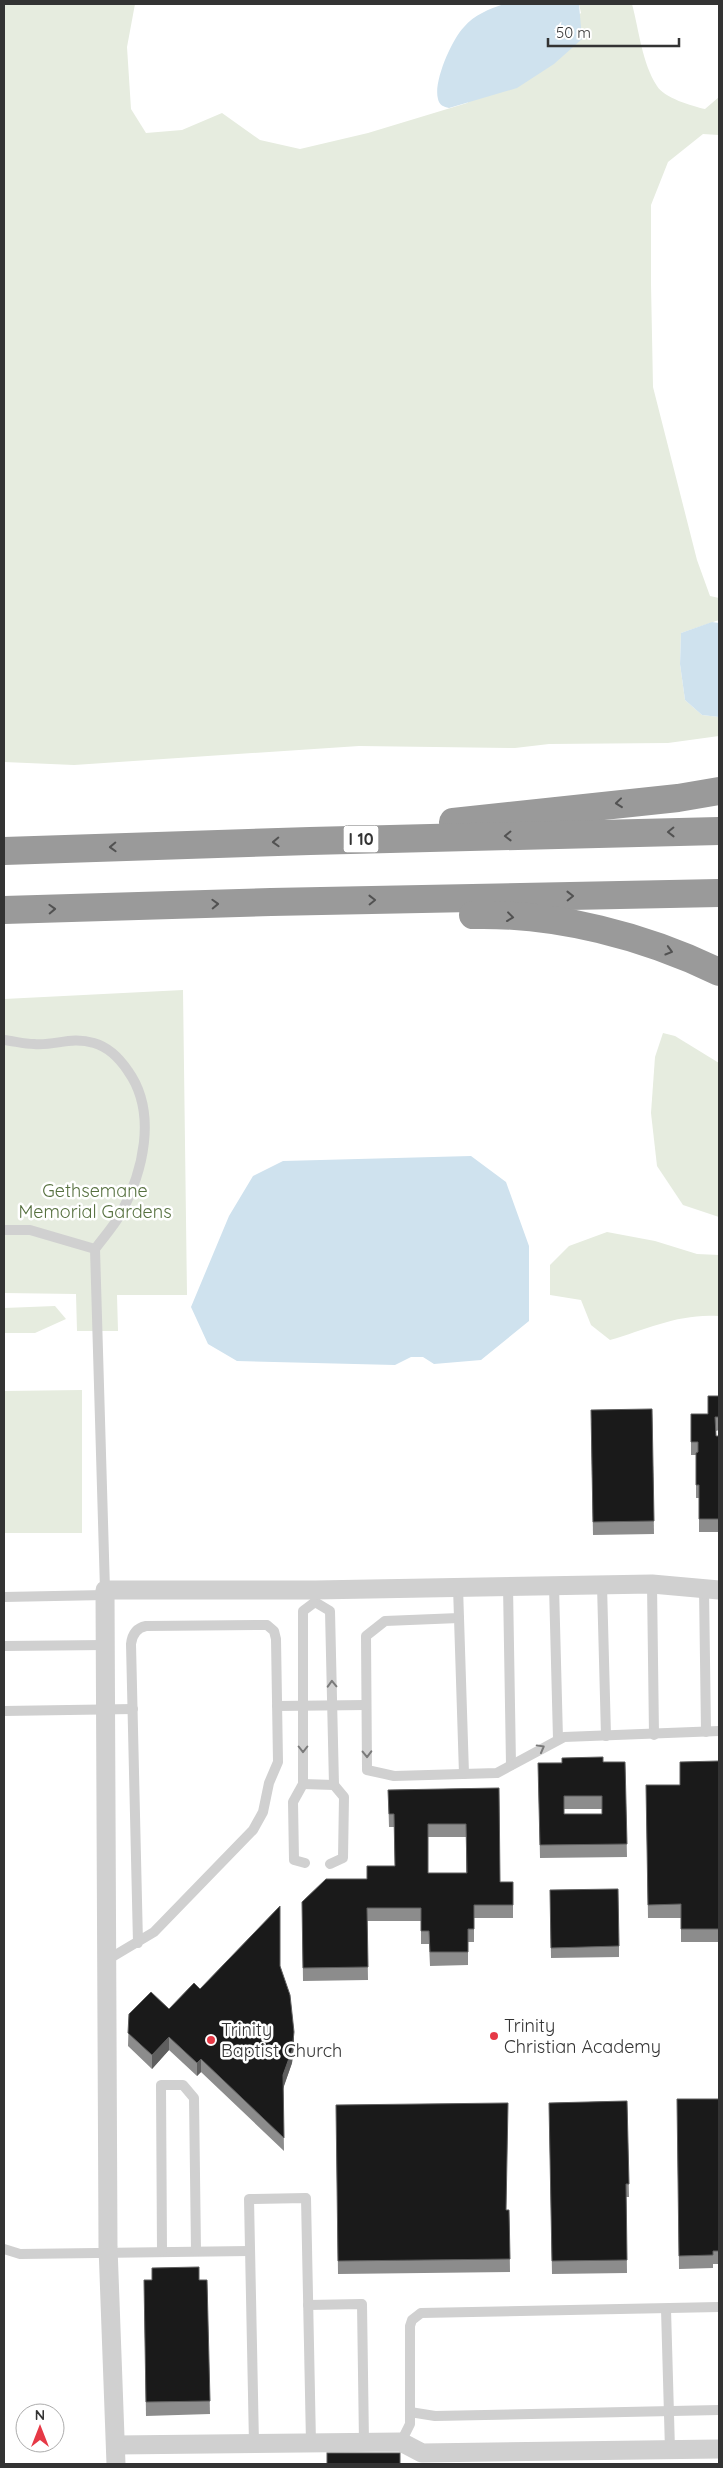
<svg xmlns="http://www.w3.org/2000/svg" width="723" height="2468" viewBox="0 0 723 2468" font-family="Quicksand,sans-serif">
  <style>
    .green { fill: #e6ecdf }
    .water { fill: #cfe2ee }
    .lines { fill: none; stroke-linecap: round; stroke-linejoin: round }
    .lane { stroke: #d0d0d0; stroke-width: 10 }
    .street { stroke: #d0d0d0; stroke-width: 19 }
    .highway { stroke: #9a9a9a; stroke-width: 28 }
    .wall { fill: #8c8c8c; fill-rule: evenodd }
    .shaded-wall { fill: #5f5f5f }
    .building { fill: #1a1a1a; stroke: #5f5f5f; fill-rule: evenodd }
    .oneway { stroke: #525252 }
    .oneway2 { stroke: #7a7a7a }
    .poi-dot { fill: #e63946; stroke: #fff; stroke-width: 2 }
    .labels { text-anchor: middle; stroke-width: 5; stroke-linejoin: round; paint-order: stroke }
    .shield { fill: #fff; stroke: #707070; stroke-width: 1 }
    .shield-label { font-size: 16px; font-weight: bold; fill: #333 }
    .park-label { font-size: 18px; fill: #56703f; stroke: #fff }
    .poi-label { font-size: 18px; fill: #333; stroke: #fff; text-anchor: start }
  </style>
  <rect width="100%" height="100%" fill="#fff"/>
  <g class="green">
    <path d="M4,4H135L127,47L131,109L146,133L182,130L222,113L260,140L300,149L368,133L467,103L581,13L579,4H632C639,30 642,63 657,86C664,98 692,106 705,109L719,97V135L703,134L668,162L651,205V284L653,387L697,560L710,596L719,598V620L681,633L680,664L685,700L702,715L719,717V736L668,743L549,744L515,748L359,746L74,765L4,762Z"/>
    <path d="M183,990L187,1295H117L118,1331H77L76,1294L4,1293V999Z"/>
    <path d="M663,1033L675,1036L719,1063V1217L683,1205L657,1166L651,1113L655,1057Z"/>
    <path d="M607,1232L655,1241L697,1254L719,1255V1316C680,1313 647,1329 610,1340L591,1325L581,1300L550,1295V1265L569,1246Z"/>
    <path d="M55,1306L66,1319L35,1333H4V1308Z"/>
    <path d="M82,1390V1533H4V1391Z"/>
  </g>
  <g class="water">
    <path d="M504,4H579L582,39L554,64L517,88L449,108C444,107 439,105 438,99C433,82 452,39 464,27C474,15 489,9 504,4Z"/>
    <path d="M712,622L719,623V717L702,715L685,700L680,664L681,633Z"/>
    <path d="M471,1156L506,1182L529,1246V1321L481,1360L434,1364L423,1357H411L395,1365L237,1361L208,1344L191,1307L229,1216L253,1176L283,1161Z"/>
  </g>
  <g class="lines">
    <g class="lane">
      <path d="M4,1040C14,1041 24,1044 34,1044C56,1046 70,1036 94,1043C108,1047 120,1059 128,1071C158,1113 143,1173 120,1215C113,1227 103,1238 95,1249L105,1590"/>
      <path d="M4,1230H30L95,1249"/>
      <path d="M652,1584L654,1735"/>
      <path d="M602,1585L606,1736"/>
      <path d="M508,1586L511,1765"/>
      <path d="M554,1586L558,1739"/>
      <path d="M458,1587L459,1618L385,1621L366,1636L367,1770L394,1776L497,1773L564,1737L719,1731"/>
      <path d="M704,1588L706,1732"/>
      <path d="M4,1597L105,1595"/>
      <path d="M315,1602L330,1611L334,1785L344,1797L343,1858L330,1864"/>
      <path d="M459,1618L464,1774"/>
      <path d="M4,1646L105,1645"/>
      <path d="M277,1706L366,1705"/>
      <path d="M4,1711L133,1709"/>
      <path d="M303,1784L334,1785"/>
      <path d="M305,1863L294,1860L293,1802L303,1784V1611L315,1602"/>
      <path d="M107,1960L154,1932L253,1830L263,1812L269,1783L278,1762L276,1639L274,1631L267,1625L146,1626C136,1628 132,1635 131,1644L138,1943"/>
      <path d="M4,2249L20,2254L250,2251"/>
      <path d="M162,2251L161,2085H183L194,2098L196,2251"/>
      <path d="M308,2305L362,2304L364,2443"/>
      <path d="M666,2309L670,2450"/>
      <path d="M410,2412L435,2416L719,2410"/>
      <path d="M401,2442L410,2424V2326L412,2320L421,2313L719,2307"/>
      <path d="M254,2444L249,2199L306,2198L311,2443"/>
    </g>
    <g class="street">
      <path d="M116,2445L401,2442L422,2453L719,2449"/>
      <path d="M116,2464L108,2247L105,1590H315L652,1584L719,1590"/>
    </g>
    <g class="highway">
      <path d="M453,822L678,798L719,791"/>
      <path d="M4,851L310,841L719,831"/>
      <path d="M4,910L271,902L719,893"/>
      <path d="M473,915C556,913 645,936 719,972"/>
    </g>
  </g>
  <g class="wall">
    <path d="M719,1396V1430L716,1431V1436H719V1532H699V1498H696V1455H691V1414H708Z"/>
    <path d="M652,1409L654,1534L593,1535L591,1423Z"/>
    <path d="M719,1761V1942H681V1918H648L646,1785H680Z"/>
    <path d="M625,1762L627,1857L540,1858L538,1763ZM564,1809H602V1814H564Z"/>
    <path d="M499,1788L500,1882H513V1918H474V1942H468V1965L430,1966L429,1944H421V1921H367L368,1980L303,1981L302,1902L367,1879L395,1866L394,1827H389L388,1790ZM428,1837H466V1873H428Z"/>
    <path d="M550,1890L619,1946V1957L551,1958Z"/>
    <path d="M280,1966L294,2045L292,2063L283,2088L284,2151L201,2072L197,2076L169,2050L152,2069L128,2046L129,2014L169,2009L200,1989Z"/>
    <path d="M677,2099H719V2264H713V2268L679,2269Z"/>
    <path d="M627,2101L629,2197H626L627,2273L552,2274L549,2103Z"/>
    <path d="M336,2105L506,2210H509L510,2272L338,2274Z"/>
    <path d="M144,2280H207L210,2414L146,2416Z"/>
  </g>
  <g class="shaded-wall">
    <path d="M294,2032V2045L292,2063L283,2089V2075Z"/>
    <path d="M169,2037V2050L152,2069V2055Z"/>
    <path d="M201,2059V2072L197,2076V2063Z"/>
  </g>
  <g class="building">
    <path d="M708,1396H719V1417H715L716,1436H719V1519H699V1485H696V1453L698,1452V1442H691V1414H708Z"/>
    <path d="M652,1409L654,1521L593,1522L591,1410Z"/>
    <path d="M603,1757V1762H625L627,1844L540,1845L538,1763H562V1758ZM564,1796H602V1814H564Z"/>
    <path d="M719,1761V1929H681V1904L648,1905L646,1785H680V1762Z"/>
    <path d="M499,1788L500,1882H513V1905H474V1929H468V1952H430L429,1931H421V1908H367L368,1967L303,1968L302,1902L326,1879H367V1866H395L394,1814H389L388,1790ZM428,1824H466L467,1873H428Z"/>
    <path d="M618,1889L619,1946L551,1948L550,1890Z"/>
    <path d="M280,1906V1966L290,1995L294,2032L292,2050L283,2075L284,2138L201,2059L197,2063L169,2037L152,2055L128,2033L129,2014L151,1992L169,2009L194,1983L200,1989Z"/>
    <path d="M677,2099H719V2251H713V2255L679,2256Z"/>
    <path d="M627,2101L629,2184H626L627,2260L552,2261L549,2103Z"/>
    <path d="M508,2103L506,2210H509L510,2259L338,2261L336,2105Z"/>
    <path d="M199,2267V2280H207L210,2401L146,2402L144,2280H152V2268Z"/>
    <rect x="327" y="2453" width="73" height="11"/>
  </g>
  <defs><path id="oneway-chevron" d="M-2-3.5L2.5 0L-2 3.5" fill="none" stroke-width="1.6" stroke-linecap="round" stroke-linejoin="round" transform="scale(1.25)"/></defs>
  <g class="oneway">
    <use href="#oneway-chevron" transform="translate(619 803) rotate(174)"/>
    <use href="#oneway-chevron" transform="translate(671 832) rotate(179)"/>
    <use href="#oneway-chevron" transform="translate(508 836) rotate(179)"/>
    <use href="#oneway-chevron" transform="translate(276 842) rotate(178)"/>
    <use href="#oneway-chevron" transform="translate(113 847) rotate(178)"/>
    <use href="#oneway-chevron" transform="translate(570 896) rotate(-1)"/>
    <use href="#oneway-chevron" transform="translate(372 900) rotate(-1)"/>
    <use href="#oneway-chevron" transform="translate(215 904) rotate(-2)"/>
    <use href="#oneway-chevron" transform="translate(52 909) rotate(-2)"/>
    <use href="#oneway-chevron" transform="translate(510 917) rotate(7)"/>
    <use href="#oneway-chevron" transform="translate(669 951) rotate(16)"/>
  </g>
  <g class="oneway2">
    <use href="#oneway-chevron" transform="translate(332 1684) rotate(-92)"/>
    <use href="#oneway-chevron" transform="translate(541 1748) rotate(-29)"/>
    <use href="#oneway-chevron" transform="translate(303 1749) rotate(90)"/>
    <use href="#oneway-chevron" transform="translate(367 1754) rotate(89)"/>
  </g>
  <g class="poi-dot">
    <circle cx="494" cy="2036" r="5"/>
    <circle cx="211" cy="2040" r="5"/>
  </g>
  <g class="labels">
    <rect class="shield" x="343.5" y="825.5" width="35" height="27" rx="4"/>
    <g class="shield-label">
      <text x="361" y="845">I 10</text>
    </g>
    <g class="park-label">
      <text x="95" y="1197">Gethsemane<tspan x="95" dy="21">Memorial Gardens</tspan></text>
    </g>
    <g class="poi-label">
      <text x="504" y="2032">Trinity<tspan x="504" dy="21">Christian Academy</tspan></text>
      <text x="221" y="2036">Trinity<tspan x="221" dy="21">Baptist Church</tspan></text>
    </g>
  </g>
  <rect width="723" height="2468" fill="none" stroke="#333333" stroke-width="10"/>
  <g transform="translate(40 2428)"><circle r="24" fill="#ffffff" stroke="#adadad"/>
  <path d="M0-4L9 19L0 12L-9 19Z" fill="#e63946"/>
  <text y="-8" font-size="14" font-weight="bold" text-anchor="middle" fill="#333333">N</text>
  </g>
  <path d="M548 38v8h131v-8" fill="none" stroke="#333333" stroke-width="2.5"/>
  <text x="556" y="38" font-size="15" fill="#333333" stroke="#ffffff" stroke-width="4" paint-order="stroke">50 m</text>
</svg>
